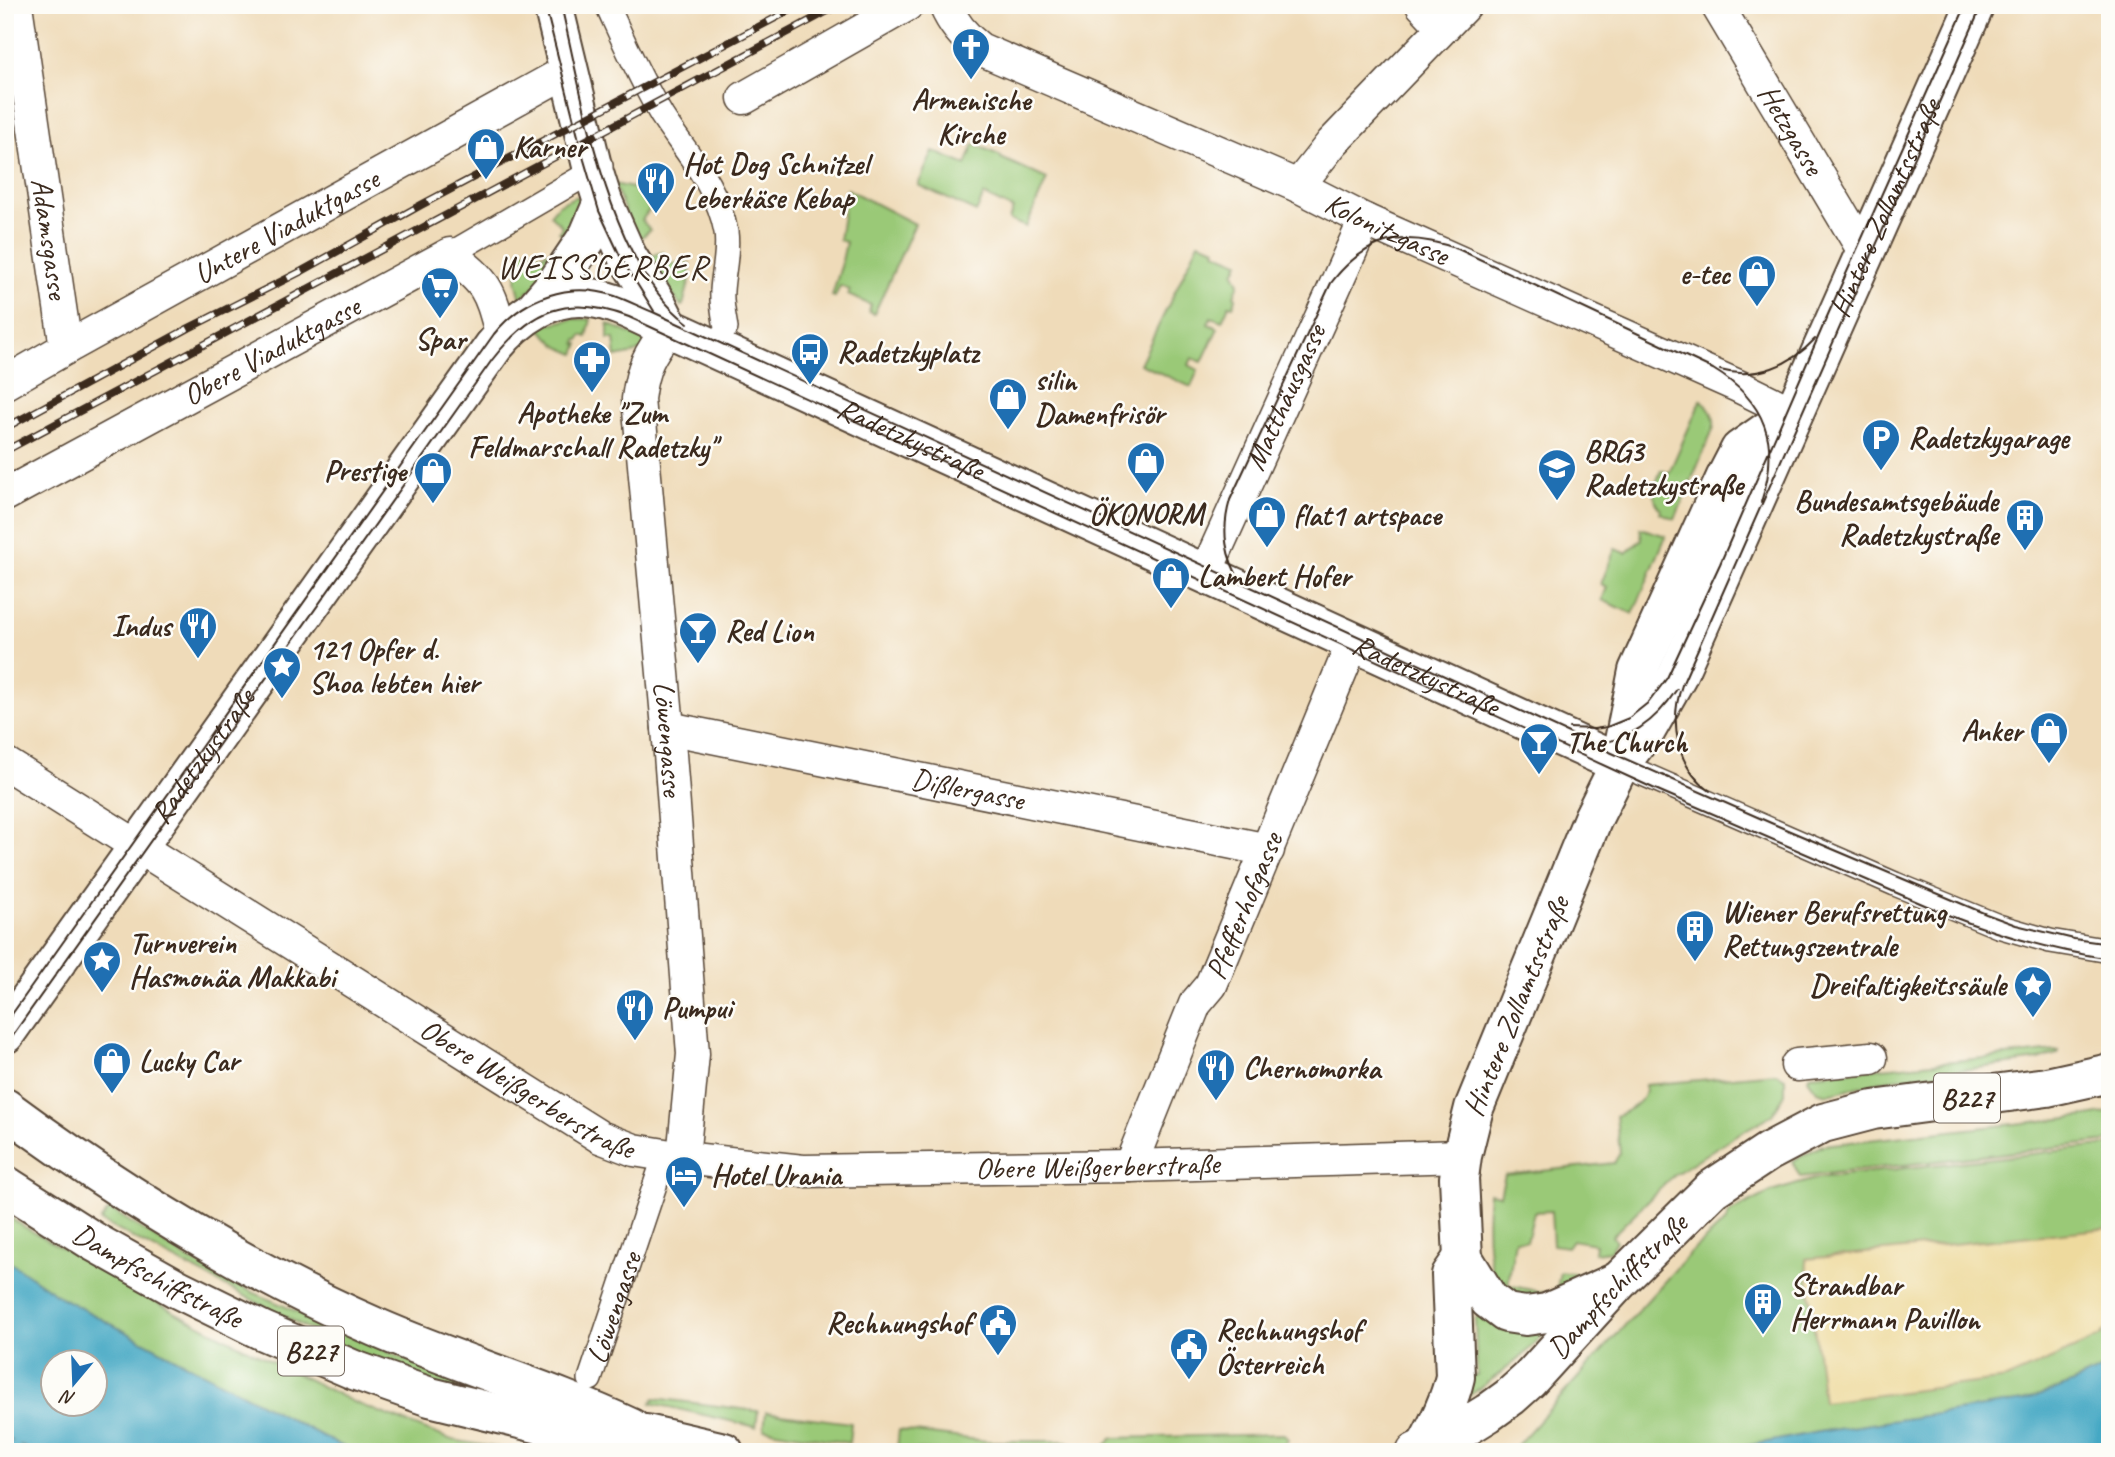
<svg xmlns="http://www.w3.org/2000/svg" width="2115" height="1457" viewBox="0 0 2115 1457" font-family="Caveat,sans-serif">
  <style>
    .green { fill: #9ac977; stroke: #6a7a4a; stroke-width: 2 }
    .sand { fill: #eeda9e; stroke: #94825e; stroke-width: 2 }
    .water { fill: #44a8c4; stroke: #406971; stroke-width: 2; fill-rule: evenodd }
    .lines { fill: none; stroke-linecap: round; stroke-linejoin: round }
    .ferry { stroke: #3f5c60; stroke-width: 2; stroke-dasharray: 9 7; stroke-linecap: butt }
    .pedestrian-casing { stroke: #564535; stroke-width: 26 }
    .minor-casing { stroke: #564535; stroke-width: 35 }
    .tertiary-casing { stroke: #564535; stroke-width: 42 }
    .primary-casing { stroke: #564535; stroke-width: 42 }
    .pedestrian { stroke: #fff; stroke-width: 23 }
    .minor { stroke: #fff; stroke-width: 32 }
    .tertiary { stroke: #fff; stroke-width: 38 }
    .primary { stroke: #fff; stroke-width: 38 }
    .tram { stroke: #3b2a1e; stroke-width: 2 }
    .rail-casing { stroke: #3b2a1e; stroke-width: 8 }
    .rail { stroke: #fdfcf7; stroke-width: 5; stroke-dasharray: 16; stroke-linecap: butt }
    .labels { text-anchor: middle; stroke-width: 5; stroke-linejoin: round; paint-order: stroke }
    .shield { fill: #fdfcf7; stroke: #75695f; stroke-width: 2 }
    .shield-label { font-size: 28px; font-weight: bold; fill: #3b2a1e }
    .poi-label { font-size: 30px; font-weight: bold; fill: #3b2a1e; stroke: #fdfcf7; text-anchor: start }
    .street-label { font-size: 30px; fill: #3b2a1e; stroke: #fdfcf7 }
    .quarter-label { font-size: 33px; letter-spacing: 2px; fill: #3b2a1e; stroke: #fdfcf7 }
  </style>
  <rect width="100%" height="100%" fill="#fdfcf7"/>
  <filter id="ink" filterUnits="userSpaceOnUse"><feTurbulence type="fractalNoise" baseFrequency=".0143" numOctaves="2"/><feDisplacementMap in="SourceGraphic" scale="14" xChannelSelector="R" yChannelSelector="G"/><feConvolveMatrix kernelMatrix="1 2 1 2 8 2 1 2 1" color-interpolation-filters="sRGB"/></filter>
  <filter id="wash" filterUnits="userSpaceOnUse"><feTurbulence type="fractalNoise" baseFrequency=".00686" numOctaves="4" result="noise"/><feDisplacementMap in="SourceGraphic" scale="28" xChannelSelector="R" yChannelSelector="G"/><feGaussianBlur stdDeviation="1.57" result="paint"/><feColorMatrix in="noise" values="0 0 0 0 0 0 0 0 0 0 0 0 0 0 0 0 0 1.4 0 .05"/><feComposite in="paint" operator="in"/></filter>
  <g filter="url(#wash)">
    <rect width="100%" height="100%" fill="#efdbb9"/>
    <g class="green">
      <path d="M974,144L1001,156V158L1047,179L1026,227L1009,220L1013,209L984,195L976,212L918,185L933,151L966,165Z"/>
      <path d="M614,184L633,188L655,202L642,220L650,230L637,241Z"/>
      <path d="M847,189L915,224L874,314L869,312L871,305L848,295L850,290L840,286L835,297L832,296L841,266L846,242L839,240Z"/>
      <path d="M574,197H582V217L572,241L559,232L562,226L550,215L558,205Z"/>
      <path d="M1199,242L1216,248L1215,252L1239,262L1234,273L1239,283L1234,296L1236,298L1233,306L1229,305L1222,321L1211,317L1208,324L1218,328L1202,362L1192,358L1189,365L1198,370L1191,387L1140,364Z"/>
      <path d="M520,249L544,255L545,251L563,258L521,299L516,281Z"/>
      <path d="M663,252L666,264L690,263V279L683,305L681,306L646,257Z"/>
      <path d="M574,319H591L587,337L582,335L579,340H577L576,344H579L575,354L559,347L539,328L548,324Z"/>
      <path d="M608,324L653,343L635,353L616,357L614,339H608Z"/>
      <path d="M1701,400C1710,408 1715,415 1714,427L1675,519L1660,513L1661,509C1649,497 1656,484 1661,470L1669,473Z"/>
      <path d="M1640,528L1666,536L1633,614L1602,600L1607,587L1601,584L1615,549L1626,553L1642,539Z"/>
      <path d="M2058,1051L2057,1054L2039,1060L1886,1080L1828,1094L1817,1091L1808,1079L1809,1075Z"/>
      <path d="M1776,1073L1785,1078V1094L1772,1115L1731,1138L1674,1175L1612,1236L1616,1241L1610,1251L1594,1253L1595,1244L1572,1240L1567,1247L1553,1245L1551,1211L1534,1212L1527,1241L1515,1240L1508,1285L1551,1294L1557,1289L1560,1272L1576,1274L1575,1280C1568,1286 1561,1293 1554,1297C1545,1302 1532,1305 1522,1303C1482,1294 1486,1225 1489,1193L1500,1195L1505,1175L1614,1163L1620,1153L1616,1116C1630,1109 1647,1103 1645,1085Z"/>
      <path d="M2110,1112V1141L1800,1177L1792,1161L1823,1145L2087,1116Z"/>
      <path d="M2110,1145V1364C2082,1380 2054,1392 2023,1401L1818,1432L1715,1452H1511L1690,1253L1727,1220L1729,1213L1771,1192L1818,1178Z"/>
      <path d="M110,1209L191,1261L250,1291L457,1382L455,1392L357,1354L100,1221Z"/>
      <path d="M5,1214L23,1226L180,1315L353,1402L452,1440L522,1452H356L337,1444L60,1297L5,1259Z"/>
      <path d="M1481,1314L1545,1331C1525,1358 1496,1376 1469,1396L1464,1376L1477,1375L1475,1320Z"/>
      <path d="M655,1398L758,1411L756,1427L651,1403Z"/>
      <path d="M766,1412L851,1423L849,1443L764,1429Z"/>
      <path d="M899,1430L986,1441H1067L1073,1444L1072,1449L1069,1452H945L897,1449Z"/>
      <path d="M1284,1434L1288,1440L1284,1445L1145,1452H1102L1101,1449L1113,1438Z"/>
    </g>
    <path class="sand" d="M2110,1228V1326L2100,1337L2006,1379L1823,1402L1806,1259Z"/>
    <g class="water">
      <path d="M5,1259L60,1297L337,1444L356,1452H5ZM52,1362H94V1404H52Z"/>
      <path d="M2110,1364V1452H1715L1818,1432L2023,1401C2054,1392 2082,1381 2110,1364Z"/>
    </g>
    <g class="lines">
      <path class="ferry" d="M5,1437L33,1452"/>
    </g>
  </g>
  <g filter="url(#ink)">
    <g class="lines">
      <defs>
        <g id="pedestrian">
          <path d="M607,5C624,42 641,81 662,116C686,153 718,186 726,232C729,253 723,271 722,291C721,303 724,316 726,328"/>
          <path d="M450,254L601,166"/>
          <path d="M1620,764L1895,884L1998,926L2050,941L2110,951"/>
          <path id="s1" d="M590,1379L665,1155"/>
        </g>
        <g id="minor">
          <path id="s2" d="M16,5L66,348"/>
          <path id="s3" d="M945,5C953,24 964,37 980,49L1298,186L1365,220L1738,386L1793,413"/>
          <path d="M1422,5L1443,27"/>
          <path id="s4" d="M1717,5L1865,253"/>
          <path d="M744,98L907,5"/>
          <path d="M1298,186L1332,143L1465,5"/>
          <path id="s5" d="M669,328C649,354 642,367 638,399L668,728L693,1054L683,1158"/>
          <path id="s6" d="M5,383L66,348L569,70"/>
          <path id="s7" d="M5,495L450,254C489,285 489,289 502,336"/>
          <path id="s8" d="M1205,574L1365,220"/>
          <path id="s9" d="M668,728L1268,850"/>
          <path id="s10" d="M5,763L600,1137L634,1150L683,1158L803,1171L1130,1166L1462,1156"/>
          <path d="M1797,1065L1871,1058"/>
          <path id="s11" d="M1130,1166L1195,1004L1211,985L1353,642"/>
        </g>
        <g id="tertiary">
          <path d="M553,5L593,170L603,202L627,256L657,304L669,328"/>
          <path d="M533,311L556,284L589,235L603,202"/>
          <path d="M1622,751L1638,671L1725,479L1740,450L1793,413"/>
          <path id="s12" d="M5,1034L494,346C518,317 552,292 592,298C619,302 645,318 669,328L1620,764"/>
          <path id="s13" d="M1619,1281L1547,1313L1526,1316L1506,1313L1489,1300L1463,1258L1459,1178L1462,1156L1474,1108L1593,818L1620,764L1647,729L1677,676L1975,5"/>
          <path d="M1425,1448C1438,1425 1449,1403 1455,1377L1451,1275L1463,1258"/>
        </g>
        <g id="primary">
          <path d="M5,1108C120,1193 243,1269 375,1327C459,1364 548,1389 631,1428"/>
          <path id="s14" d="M5,1185L96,1243L178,1289L263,1331L354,1370L430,1397L573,1432L646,1434L724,1452"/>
          <path id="s15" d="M1416,1452L1451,1436L1488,1413L1510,1397L1529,1380L1619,1281L1712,1189L1768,1152L1823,1123L1873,1110L2047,1087L2110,1073"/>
        </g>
      </defs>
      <use href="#pedestrian" class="pedestrian-casing"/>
      <use href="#minor" class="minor-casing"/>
      <use href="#tertiary" class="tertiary-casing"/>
      <use href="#primary" class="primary-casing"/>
      <use href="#pedestrian" class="pedestrian"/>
      <use href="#minor" class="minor"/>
      <use href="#tertiary" class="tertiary"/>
      <use href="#primary" class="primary"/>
      <g class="tram">
        <path d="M545,5L584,160L599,211L622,260L654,311"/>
        <path d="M561,5C583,97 608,266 688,323"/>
        <path d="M1720,370C1756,380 1791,365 1815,339"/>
        <path d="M1242,584C1225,557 1221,531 1230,500L1331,283C1367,236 1404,230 1458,249L1713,369C1766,401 1781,444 1761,502"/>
        <path d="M1569,728L1594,729L1607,727L1629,718L1649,702L1667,678L1720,564L1826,319L1966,5"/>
        <path d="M1593,744C1630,741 1657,720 1677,689"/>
        <path d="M1710,791C1676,767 1669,722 1682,685L1982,5"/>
        <path d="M5,1024L494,334C524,297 569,281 615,296C629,301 642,308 655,313L1612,753L1771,823L1986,914L2016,925L2074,939L2110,944"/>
        <path d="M5,1046L492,360C531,310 567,293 629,317L1653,788L1948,915C2001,936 2053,950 2110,959"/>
      </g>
      <defs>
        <g id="rail">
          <path d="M5,428L189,328L302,271L421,205L800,5"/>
          <path d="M5,451L839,5"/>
        </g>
      </defs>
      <use href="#rail" class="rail-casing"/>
      <use href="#rail" class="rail"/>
    </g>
  </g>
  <defs>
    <symbol id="church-pin" viewBox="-11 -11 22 30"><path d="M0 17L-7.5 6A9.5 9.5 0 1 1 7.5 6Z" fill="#1f6fb2" stroke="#fdfcf7"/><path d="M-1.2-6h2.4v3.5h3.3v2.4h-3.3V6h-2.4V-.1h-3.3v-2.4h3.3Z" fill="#fff"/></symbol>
    <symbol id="shop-pin" viewBox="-11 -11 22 30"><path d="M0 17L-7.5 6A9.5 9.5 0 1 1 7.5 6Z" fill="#1f6fb2" stroke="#fdfcf7"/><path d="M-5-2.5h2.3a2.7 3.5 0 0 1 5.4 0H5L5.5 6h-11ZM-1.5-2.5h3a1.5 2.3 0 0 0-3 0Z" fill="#fff"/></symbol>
    <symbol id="restaurant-pin" viewBox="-11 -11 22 30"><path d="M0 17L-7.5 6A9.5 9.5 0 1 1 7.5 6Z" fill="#1f6fb2" stroke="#fdfcf7"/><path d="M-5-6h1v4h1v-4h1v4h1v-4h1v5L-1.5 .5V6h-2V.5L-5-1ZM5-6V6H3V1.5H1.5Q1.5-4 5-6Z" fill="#fff"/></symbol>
    <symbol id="supermarket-pin" viewBox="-11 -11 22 30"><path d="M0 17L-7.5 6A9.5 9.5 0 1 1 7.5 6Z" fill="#1f6fb2" stroke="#fdfcf7"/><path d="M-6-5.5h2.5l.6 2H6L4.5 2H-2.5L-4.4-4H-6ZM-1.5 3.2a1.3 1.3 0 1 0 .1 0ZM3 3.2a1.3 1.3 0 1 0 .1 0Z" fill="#fff"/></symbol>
    <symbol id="bus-pin" viewBox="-11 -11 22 30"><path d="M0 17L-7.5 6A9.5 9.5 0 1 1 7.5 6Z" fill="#1f6fb2" stroke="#fdfcf7"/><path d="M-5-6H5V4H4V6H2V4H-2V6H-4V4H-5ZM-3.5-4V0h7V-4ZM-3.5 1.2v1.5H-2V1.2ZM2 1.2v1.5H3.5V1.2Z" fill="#fff"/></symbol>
    <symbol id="pharmacy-pin" viewBox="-11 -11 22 30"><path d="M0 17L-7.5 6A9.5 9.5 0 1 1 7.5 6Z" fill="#1f6fb2" stroke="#fdfcf7"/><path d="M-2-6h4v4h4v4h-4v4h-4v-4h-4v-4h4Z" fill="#fff"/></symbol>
    <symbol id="parking-pin" viewBox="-11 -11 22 30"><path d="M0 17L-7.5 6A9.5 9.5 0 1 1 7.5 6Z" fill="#1f6fb2" stroke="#fdfcf7"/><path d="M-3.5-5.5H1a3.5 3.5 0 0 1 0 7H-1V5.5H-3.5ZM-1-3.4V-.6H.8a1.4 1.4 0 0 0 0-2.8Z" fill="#fff"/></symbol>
    <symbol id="school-pin" viewBox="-11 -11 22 30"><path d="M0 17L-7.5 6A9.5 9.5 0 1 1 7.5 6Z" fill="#1f6fb2" stroke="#fdfcf7"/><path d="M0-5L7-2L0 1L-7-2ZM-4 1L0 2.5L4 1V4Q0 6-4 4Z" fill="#fff"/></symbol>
    <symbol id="building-pin" viewBox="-11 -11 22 30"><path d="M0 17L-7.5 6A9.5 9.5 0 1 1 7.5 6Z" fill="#1f6fb2" stroke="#fdfcf7"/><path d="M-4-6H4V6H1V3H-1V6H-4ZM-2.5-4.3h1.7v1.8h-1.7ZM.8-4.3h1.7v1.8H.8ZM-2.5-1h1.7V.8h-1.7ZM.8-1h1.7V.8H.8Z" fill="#fff"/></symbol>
    <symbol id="bar-pin" viewBox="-11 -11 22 30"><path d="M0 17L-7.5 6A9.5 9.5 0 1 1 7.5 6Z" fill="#1f6fb2" stroke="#fdfcf7"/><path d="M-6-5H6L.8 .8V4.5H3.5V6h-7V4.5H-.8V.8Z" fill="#fff"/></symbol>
    <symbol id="sight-pin" viewBox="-11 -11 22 30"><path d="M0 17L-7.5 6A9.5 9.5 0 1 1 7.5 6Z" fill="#1f6fb2" stroke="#fdfcf7"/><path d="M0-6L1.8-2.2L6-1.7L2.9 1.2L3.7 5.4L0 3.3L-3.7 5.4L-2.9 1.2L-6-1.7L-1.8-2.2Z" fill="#fff"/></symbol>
    <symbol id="hotel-pin" viewBox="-11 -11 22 30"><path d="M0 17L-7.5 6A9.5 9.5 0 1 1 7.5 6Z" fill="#1f6fb2" stroke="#fdfcf7"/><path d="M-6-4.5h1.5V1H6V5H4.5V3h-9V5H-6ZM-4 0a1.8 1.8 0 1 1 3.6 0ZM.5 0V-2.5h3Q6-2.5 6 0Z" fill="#fff"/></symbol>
    <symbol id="civic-pin" viewBox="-11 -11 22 30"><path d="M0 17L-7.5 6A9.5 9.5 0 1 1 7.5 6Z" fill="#1f6fb2" stroke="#fdfcf7"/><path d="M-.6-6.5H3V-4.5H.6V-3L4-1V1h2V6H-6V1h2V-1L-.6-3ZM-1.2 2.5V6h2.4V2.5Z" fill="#fff"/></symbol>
  </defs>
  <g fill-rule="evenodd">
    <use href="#church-pin" x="949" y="25" width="44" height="60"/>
    <use href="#shop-pin" x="464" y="125" width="44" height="60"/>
    <use href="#restaurant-pin" x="634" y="159" width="44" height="60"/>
    <use href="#shop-pin" x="1735" y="252" width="44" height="60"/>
    <use href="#supermarket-pin" x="418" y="264" width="44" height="60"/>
    <use href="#bus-pin" x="788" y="330" width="44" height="60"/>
    <use href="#pharmacy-pin" x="570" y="338" width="44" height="60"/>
    <use href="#shop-pin" x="986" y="375" width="44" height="60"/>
    <use href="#parking-pin" x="1859" y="416" width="44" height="60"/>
    <use href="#shop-pin" x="1124" y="439" width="44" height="60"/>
    <use href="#school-pin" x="1535" y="446" width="44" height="60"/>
    <use href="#shop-pin" x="411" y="449" width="44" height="60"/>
    <use href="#shop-pin" x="1245" y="493" width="44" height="60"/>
    <use href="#building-pin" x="2003" y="496" width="44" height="60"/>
    <use href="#shop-pin" x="1149" y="554" width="44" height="60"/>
    <use href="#restaurant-pin" x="176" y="604" width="44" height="60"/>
    <use href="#bar-pin" x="676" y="609" width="44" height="60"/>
    <use href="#sight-pin" x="260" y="644" width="44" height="60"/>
    <use href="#shop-pin" x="2027" y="709" width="44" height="60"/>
    <use href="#bar-pin" x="1517" y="720" width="44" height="60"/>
    <use href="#building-pin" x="1673" y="907" width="44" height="60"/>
    <use href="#sight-pin" x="80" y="938" width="44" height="60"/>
    <use href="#sight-pin" x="2011" y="963" width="44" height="60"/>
    <use href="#restaurant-pin" x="613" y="986" width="44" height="60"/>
    <use href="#shop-pin" x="90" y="1039" width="44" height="60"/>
    <use href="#restaurant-pin" x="1194" y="1046" width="44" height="60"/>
    <use href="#hotel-pin" x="662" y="1153" width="44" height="60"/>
    <use href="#building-pin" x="1741" y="1280" width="44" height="60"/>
    <use href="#civic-pin" x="976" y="1301" width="44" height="60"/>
    <use href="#civic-pin" x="1167" y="1325" width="44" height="60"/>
  </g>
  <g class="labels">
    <g class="shield">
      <rect x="1934" y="1073.5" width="66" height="49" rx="5"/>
      <rect x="278" y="1326.5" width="66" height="49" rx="5"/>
    </g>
    <g class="shield-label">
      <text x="1967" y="1108">B227</text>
      <text x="311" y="1361">B227</text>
    </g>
    <g class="poi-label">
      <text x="971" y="110" text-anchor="middle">Armenische<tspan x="971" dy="34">Kirche</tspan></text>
      <text x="513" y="157">Karner</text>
      <text x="683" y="174">Hot Dog Schnitzel<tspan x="683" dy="34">Leberkäse Kebap</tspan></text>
      <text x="1730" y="284" text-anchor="end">e-tec</text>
      <text x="440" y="349" text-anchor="middle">Spar</text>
      <text x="837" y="362">Radetzkyplatz</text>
      <text x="1035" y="390">silin<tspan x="1035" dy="34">Damenfrisör</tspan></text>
      <text x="592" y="423" text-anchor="middle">Apotheke "Zum<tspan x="592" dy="34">Feldmarschall Radetzky"</tspan></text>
      <text x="1908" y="448">Radetzkygarage</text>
      <text x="1584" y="461">BRG3<tspan x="1584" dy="34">Radetzkystraße</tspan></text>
      <text x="406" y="481" text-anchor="end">Prestige</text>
      <text x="1998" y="511" text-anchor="end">Bundesamtsgebäude<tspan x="1998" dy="34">Radetzkystraße</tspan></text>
      <text x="1146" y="524" text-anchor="middle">ÖKONORM</text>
      <text x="1294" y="525">flat1 artspace</text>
      <text x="1198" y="586">Lambert Hofer</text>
      <text x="171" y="636" text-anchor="end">Indus</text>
      <text x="725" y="641">Red Lion</text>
      <text x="309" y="659">121 Opfer d.<tspan x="309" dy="34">Shoa lebten hier</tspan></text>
      <text x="2022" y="741" text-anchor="end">Anker</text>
      <text x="1566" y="752">The Church</text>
      <text x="1722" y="922">Wiener Berufsrettung<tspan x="1722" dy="34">Rettungszentrale</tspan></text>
      <text x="129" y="953">Turnverein<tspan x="129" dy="34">Hasmonäa Makkabi</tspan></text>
      <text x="2006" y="995" text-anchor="end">Dreifaltigkeitssäule</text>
      <text x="662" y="1018">Pumpui</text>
      <text x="139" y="1071">Lucky Car</text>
      <text x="1243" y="1078">Chernomorka</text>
      <text x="711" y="1185">Hotel Urania</text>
      <text x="1790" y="1295">Strandbar<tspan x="1790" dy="34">Herrmann Pavillon</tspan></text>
      <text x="971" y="1333" text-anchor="end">Rechnungshof</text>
      <text x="1216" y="1340">Rechnungshof<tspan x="1216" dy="34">Österreich</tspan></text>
    </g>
    <g class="street-label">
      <text dy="10" stroke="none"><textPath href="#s4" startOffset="145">Hetzgasse</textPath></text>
      <text dy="10" stroke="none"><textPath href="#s13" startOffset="1334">Hintere Zollamtsstraße</textPath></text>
      <text dy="10" stroke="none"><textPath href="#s6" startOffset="322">Untere Viaduktgasse</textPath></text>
      <text dy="10" stroke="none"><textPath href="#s3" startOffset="502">Kolonitzgasse</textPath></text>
      <text dy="10" stroke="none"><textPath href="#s2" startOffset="236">Adamsgasse</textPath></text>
      <text dy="10" stroke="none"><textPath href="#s7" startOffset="303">Obere Viaduktgasse</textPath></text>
      <text dy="10" stroke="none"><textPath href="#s8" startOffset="194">Matthäusgasse</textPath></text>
      <text dy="10" stroke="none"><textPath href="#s12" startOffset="1307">Radetzkystraße</textPath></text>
      <text dy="10" stroke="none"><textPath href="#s12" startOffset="1874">Radetzkystraße</textPath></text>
      <text dy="10" stroke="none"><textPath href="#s5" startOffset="420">Löwengasse</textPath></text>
      <text dy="10" stroke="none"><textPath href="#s12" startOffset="341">Radetzkystraße</textPath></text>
      <text dy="10" stroke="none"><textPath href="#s9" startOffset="306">Dißlergasse</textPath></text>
      <text dy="10" stroke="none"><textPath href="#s11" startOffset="285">Pfefferhofgasse</textPath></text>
      <text dy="10" stroke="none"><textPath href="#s13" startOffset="453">Hintere Zollamtsstraße</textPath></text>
      <text dy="10" stroke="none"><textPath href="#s10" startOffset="616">Obere Weißgerberstraße</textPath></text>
      <text dy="10" stroke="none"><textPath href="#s10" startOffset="1204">Obere Weißgerberstraße</textPath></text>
      <text dy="10" stroke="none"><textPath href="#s14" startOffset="178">Dampfschiffstraße</textPath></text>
      <text dy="10" stroke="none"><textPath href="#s15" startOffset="264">Dampfschiffstraße</textPath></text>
      <text dy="10" stroke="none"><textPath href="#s1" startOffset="75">Löwengasse</textPath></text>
    </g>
    <g class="quarter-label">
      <text x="603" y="278">WEISSGERBER</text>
    </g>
  </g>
  <rect width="2115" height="1457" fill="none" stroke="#fdfcf7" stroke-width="28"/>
  <g transform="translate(74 1383) rotate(199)"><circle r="33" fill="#fdfcf7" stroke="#afa8a0" stroke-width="2"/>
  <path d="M0-5L12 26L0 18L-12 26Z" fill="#1f6fb2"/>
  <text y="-10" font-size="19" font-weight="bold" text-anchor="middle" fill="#3b2a1e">N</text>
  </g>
</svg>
